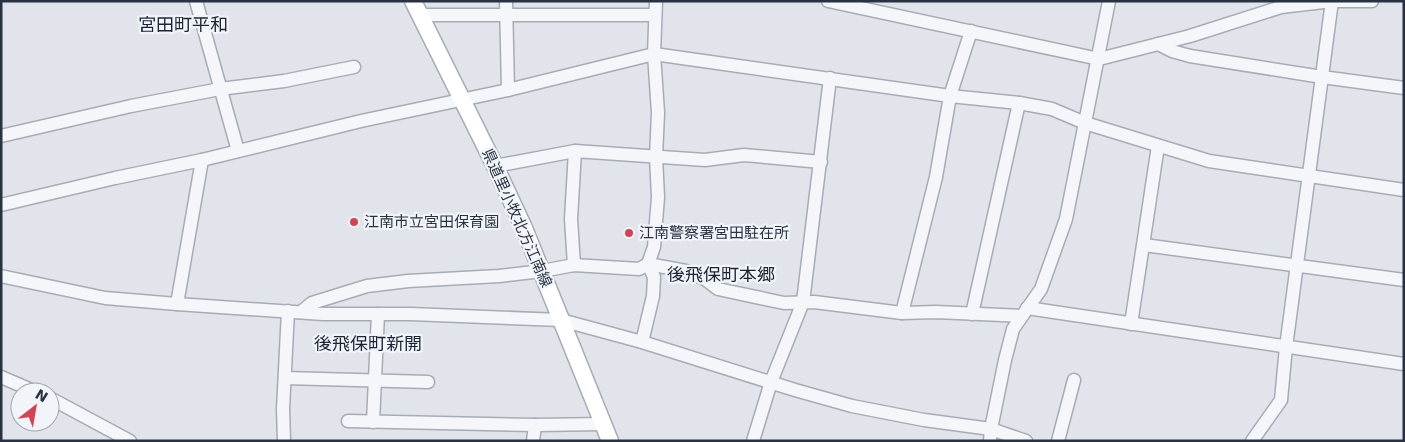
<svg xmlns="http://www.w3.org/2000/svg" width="1405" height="442" viewBox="0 0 1405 442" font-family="'DejaVu Sans','Noto Sans JP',sans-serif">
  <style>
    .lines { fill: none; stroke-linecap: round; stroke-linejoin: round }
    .street-casing { stroke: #a6acb5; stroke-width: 15 }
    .secondary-casing { stroke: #a6acb5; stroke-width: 19 }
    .street { stroke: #f4f6f9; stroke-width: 12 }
    .secondary { stroke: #fff; stroke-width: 16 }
    .poi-dot { fill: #d44256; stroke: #f1f4f8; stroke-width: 2 }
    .labels { text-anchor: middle; stroke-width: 4.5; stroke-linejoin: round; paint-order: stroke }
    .street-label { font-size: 15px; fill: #293243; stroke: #f1f4f8 }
    .poi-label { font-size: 15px; fill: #293243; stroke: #f1f4f8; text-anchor: start }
    .quarter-label { font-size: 18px; fill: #1b2334; stroke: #f1f4f8 }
  </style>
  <rect width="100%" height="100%" fill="#e1e5eb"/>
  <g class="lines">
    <defs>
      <g id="street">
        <path d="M196,1L238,151"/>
        <path d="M506,1L508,90"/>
        <path d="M828,1L1099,59L1190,36L1281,7L1332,1H1372"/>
        <path d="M420,15H655"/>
        <path d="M1158,44L1172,51L1190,56L1322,77L1404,88"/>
        <path d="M1,136L131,106L220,89L284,81L354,67"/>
        <path d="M495,166L575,151"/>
        <path d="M1,205L115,178L202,160L361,121L508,90L654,54L950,96L1019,103L1052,109L1085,123L1209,161L1404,190"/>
        <path d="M1144,245L1404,280"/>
        <path d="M574,265L571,219L575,151L705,160L744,155L821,162"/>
        <path d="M1,276L105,298L177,304L323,314H411L561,320L642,342L795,390L852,406L924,420L991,429L1026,441"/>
        <path d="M177,304L202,160"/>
        <path d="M1027,308L1404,364"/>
        <path d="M301,312L312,303L367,286L408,281L499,276L542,271L574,265L639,269L648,264L686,271L705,279L718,289L784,303L814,302L902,313L936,312L1021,316"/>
        <path d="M902,313L936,177L950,96L971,31"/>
        <path d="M972,314L1019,103"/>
        <path d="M1131,324L1158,146"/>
        <path d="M642,342L653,296L654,277L648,264L654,247L658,197L656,157L658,113L654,54L656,1"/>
        <path d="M1,377L36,392"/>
        <path d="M285,378L428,382"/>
        <path d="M50,398L130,441"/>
        <path d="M348,421L535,425L603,424"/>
        <path d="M373,422L378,314"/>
        <path d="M284,441L283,409L288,311"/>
        <path d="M533,441L535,425"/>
        <path d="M753,441L771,382L803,302L830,78"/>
        <path d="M990,441L991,429L1005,360L1013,329L1041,289L1066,219L1109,1"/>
        <path d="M1058,441L1074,380"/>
        <path d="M1252,441L1281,400L1286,347L1332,1"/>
      </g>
      <path id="secondary" d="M413,1L495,166L524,228L610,441"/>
    </defs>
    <use href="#street" class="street-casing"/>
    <use href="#secondary" class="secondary-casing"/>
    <use href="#street" class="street"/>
    <use href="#secondary" class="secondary"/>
  </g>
  <g class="poi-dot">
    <circle cx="354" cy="222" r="5"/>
    <circle cx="629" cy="233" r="5"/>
  </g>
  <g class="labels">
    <g class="street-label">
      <text transform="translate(517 218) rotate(66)" y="5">県道里小牧北方江南線</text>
    </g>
    <g class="poi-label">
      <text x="364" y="227">江南市立宮田保育園</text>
      <text x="639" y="238">江南警察署宮田駐在所</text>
    </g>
    <g class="quarter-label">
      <text x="183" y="31">宮田町平和</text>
      <text x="721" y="281">後飛保町本郷</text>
      <text x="368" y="350">後飛保町新開</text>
    </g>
  </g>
  <rect width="1405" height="442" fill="none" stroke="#293243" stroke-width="5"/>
  <g transform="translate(35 407) rotate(31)"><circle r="24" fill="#f1f4f8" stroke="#a1a6b0"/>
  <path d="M0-4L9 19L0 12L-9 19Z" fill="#d44256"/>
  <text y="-8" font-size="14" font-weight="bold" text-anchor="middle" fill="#293243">N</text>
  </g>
</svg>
